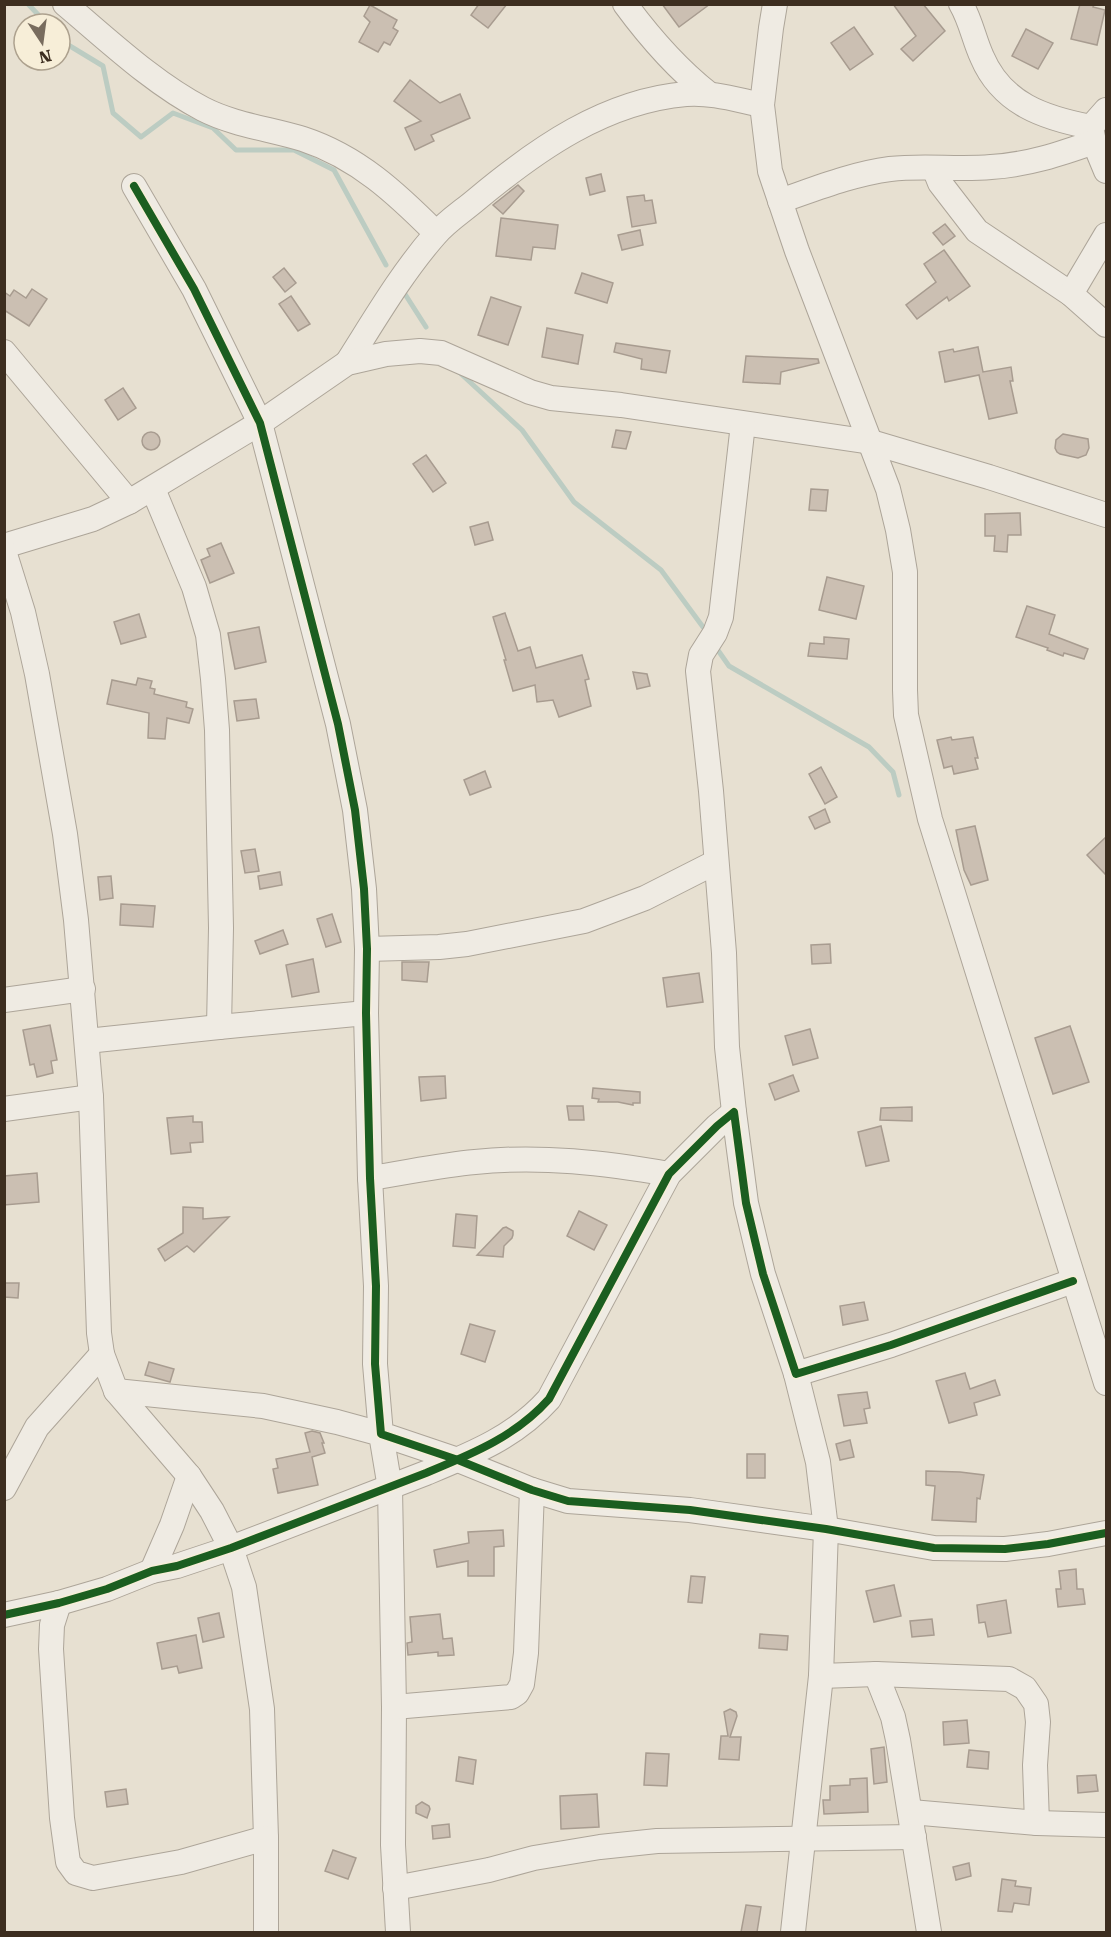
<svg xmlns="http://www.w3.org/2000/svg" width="1111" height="1937" viewBox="0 0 1111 1937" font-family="'Roboto Serif',serif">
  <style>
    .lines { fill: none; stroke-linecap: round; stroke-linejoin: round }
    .stream { stroke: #bcccc2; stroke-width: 5 }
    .building { fill: #cbbfb2; stroke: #a89c90; stroke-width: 1.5 }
    .minor-casing { stroke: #ada599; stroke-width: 26 }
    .minor { stroke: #efebe3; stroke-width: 24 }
    .cycleway-casing { stroke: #f7eed8; stroke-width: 11 }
    .cycleway { stroke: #1b5e20; stroke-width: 8 }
  </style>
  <rect width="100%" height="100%" fill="#e7e0d1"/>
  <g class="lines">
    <g class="stream">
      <path d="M28,4L47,24"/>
      <path d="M60,37L65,43L103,66L113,113L141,137L173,113L213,128L236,150H294L334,170L386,265"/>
      <path d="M403,291L426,327"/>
      <path d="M459,372L522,430L574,502L661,570L703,627"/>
      <path d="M715,646L729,666L869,747L893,772L899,795"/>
    </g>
  </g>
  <g class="building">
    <path d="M479,4H507L488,28L471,15Z"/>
    <path d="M662,4H710L679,27Z"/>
    <path d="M893,4H923L945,31L913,61L901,49L916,36Z"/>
    <path d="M1080,4H1094L1093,7L1105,10L1097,45L1071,39Z"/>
    <path d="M370,5L397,20L393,28L398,31L390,45L384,42L378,52L359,42L370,22L364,16Z"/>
    <path d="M854,27L873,54L850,70L831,43Z"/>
    <path d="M1026,29L1053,43L1038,69L1012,56Z"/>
    <path d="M410,80L440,103L460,94L470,118L431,135L434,141L415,150L405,128L421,121L394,101Z"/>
    <path d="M601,174L605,191L590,195L586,178Z"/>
    <path d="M518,185L524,191L503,214L493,205Z"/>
    <path d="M644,195L645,201L652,200L656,223L632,227L627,197Z"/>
    <path d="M501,218L558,225L555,249L533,247L531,260L496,256Z"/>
    <path d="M945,224L955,236L943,245L933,233Z"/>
    <path d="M640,230L643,245L622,250L618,235Z"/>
    <path d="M944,250L970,286L949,301L947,297L917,319L906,305L936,282L924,264Z"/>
    <path d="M284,268L296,283L285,292L273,277Z"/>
    <path d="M582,273L613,283L607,303L575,293Z"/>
    <path d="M32,289L47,299L29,326L4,310V292L10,296L14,290L26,298Z"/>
    <path d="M291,296L310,324L298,331L279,304Z"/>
    <path d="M491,297L521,307L508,345L478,335Z"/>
    <path d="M547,328L583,335L578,364L542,357Z"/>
    <path d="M616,343L670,351L666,373L641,369L642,359L614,352Z"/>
    <path d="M978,347L983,372L1011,367L1013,381H1010L1017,413L989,419L979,375L945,382L939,352L953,349L954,352Z"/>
    <path d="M746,356L818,359L819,363L781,372L780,384L743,382Z"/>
    <path d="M123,388L136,408L118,420L105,400Z"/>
    <path d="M616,430L631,432L626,449L612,447Z"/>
    <circle cx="151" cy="441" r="9"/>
    <path d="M1063,434L1088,439L1089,448L1086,455L1078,458L1060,454L1057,452L1055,448L1056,440Z"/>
    <path d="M426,455L446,483L433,492L413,464Z"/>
    <path d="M811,489L828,490L826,511L809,510Z"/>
    <path d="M1020,513L1021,535H1008L1007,552L994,551L995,536H985V514Z"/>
    <path d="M488,522L493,540L475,545L470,527Z"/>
    <path d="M221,543L234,573L210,583L201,560L210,556L207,549Z"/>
    <path d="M827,577L864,586L856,619L819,610Z"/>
    <path d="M1027,606L1055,615L1049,634L1088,649L1084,659L1064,653L1063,656L1047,650L1048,648L1016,637Z"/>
    <path d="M505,613L518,651L530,647L536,668L582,655L589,679L585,680L591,706L559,717L553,700L537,702L535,685L513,691L504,660H506L493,617Z"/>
    <path d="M139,614L146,637L121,644L114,622Z"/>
    <path d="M259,627L266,662L235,669L228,633Z"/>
    <path d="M824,637L849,639L847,659L808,656L810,643L824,644Z"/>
    <path d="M633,672L647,674L650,686L637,689Z"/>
    <path d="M138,678L152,681L150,688L155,689L154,694L187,702L186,707L193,709L189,723L167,718L165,739L148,738L149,713L107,704L112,680L136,685Z"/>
    <path d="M256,699L259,718L237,721L234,701Z"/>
    <path d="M951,737L952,740L973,737L978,758H975L978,769L954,774L952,766L944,768L937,740Z"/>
    <path d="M821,767L837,797L825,804L809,774Z"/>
    <path d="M485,771L491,787L470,795L464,780Z"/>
    <path d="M825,809L830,822L815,829L809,817Z"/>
    <path d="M975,826L988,880L971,885L964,870L956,830Z"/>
    <path d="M1107,836V876L1087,855Z"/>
    <path d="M255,849L259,871L245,873L241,851Z"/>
    <path d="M280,872L282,885L260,889L258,876Z"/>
    <path d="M111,876L113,898L100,900L98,877Z"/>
    <path d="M121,904L155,906L153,927L120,925Z"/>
    <path d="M332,914L341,942L326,947L317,919Z"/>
    <path d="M283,930L288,944L260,954L255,941Z"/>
    <path d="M830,944L831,963L812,964L811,945Z"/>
    <path d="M313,959L319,992L292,997L286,965Z"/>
    <path d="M402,962H429L427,982L402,980Z"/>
    <path d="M699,973L703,1002L667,1007L663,978Z"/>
    <path d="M50,1025L57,1060L51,1061L53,1073L37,1077L34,1064L30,1065L23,1030Z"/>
    <path d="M1070,1026L1089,1082L1053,1094L1035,1038Z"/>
    <path d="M810,1029L818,1058L793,1065L785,1036Z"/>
    <path d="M793,1075L799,1091L775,1100L769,1084Z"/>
    <path d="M445,1076L446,1098L421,1101L419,1077Z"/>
    <path d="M593,1088L640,1092V1103H633V1105L618,1102H598L599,1099L592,1098Z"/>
    <path d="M567,1106H583L584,1120H569Z"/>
    <path d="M912,1107V1121L880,1120L881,1108Z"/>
    <path d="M193,1116V1122H202L203,1142L190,1143L191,1152L171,1154L167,1118Z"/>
    <path d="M881,1126L889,1161L866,1166L858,1132Z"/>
    <path d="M37,1173L39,1202L4,1205V1176Z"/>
    <path d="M183,1207L203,1208V1219L229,1217L194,1252L187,1246L165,1261L158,1249L183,1233Z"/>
    <path d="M579,1211L607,1225L594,1250L567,1236Z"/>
    <path d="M456,1214L477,1216L475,1248L453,1246Z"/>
    <path d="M506,1227L513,1231V1235L512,1238L504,1246L503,1257L477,1255L503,1228Z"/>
    <path d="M4,1283H19L18,1298L4,1297Z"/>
    <path d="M864,1302L868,1320L843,1325L840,1306Z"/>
    <path d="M470,1324L495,1331L485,1362L461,1354Z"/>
    <path d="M149,1362L174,1369L170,1382L145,1375Z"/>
    <path d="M965,1373L970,1389L995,1380L1000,1395L974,1403L977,1415L949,1423L936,1381Z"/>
    <path d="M867,1392L870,1408L864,1409L867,1423L844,1426L838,1395Z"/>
    <path d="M312,1431L320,1433L324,1443H322L325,1453L312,1457L318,1485L278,1493L273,1469L278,1468L276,1459L310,1452L305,1433Z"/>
    <path d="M850,1440L854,1457L840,1460L836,1444Z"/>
    <rect x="747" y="1454" width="18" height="24"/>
    <path d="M926,1471L960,1472L984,1475L980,1499L977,1498L976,1522L932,1520L935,1486L926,1485Z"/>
    <path d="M503,1530L504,1546L494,1547V1576H468V1561L437,1567L434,1550L469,1543L468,1532Z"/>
    <path d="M1076,1569L1077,1589H1083L1085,1604L1058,1607L1056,1589H1061L1059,1571Z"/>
    <path d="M691,1576L705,1577L702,1603L688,1602Z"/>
    <path d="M894,1585L901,1616L874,1622L866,1591Z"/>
    <path d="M1006,1600L1011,1633L988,1637L985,1622L979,1623L977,1605Z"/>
    <path d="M219,1613L224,1637L203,1642L198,1618Z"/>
    <path d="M440,1614L443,1639L452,1638L454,1655L438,1656V1652L408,1655L407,1643L412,1642L410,1617Z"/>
    <path d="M932,1619L934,1635L912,1637L910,1621Z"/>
    <path d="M760,1634L788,1636L787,1650L759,1648Z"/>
    <path d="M196,1635L202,1668L179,1673L177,1666L162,1669L157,1643Z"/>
    <path d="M730,1709L736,1712L737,1716L730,1737H741L739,1760L719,1759L721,1736H728L724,1712Z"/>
    <path d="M967,1720L969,1743L944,1745L943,1722Z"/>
    <path d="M884,1747L887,1782L874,1784L871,1749Z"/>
    <path d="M969,1750L989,1752L988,1769L967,1767Z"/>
    <path d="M646,1753L669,1754L667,1786L644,1785Z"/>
    <path d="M459,1757L476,1760L473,1784L456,1781Z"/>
    <path d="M1096,1775L1098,1791L1078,1793L1077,1776Z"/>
    <path d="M867,1778L868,1812L824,1814L823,1800H830V1786L850,1785V1779Z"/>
    <path d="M126,1789L128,1804L107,1807L105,1792Z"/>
    <path d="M597,1794L599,1827L561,1829L560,1796Z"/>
    <path d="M422,1802L429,1806L430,1809L427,1818L416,1813V1806Z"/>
    <path d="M449,1824L450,1837L433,1839L432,1826Z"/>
    <path d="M333,1850L356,1858L348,1879L325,1871Z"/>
    <path d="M969,1863L971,1876L956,1880L953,1867Z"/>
    <path d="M1002,1879L1016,1881L1015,1886L1031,1888L1029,1905L1014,1903L1012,1912L998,1911Z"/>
    <path d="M746,1905L761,1907L757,1932H741Z"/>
  </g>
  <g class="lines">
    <defs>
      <g id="minor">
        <path d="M65,4C108,40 153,83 203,109C234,125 271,129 303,139C358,157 397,194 436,233"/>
        <path d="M625,4C650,38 676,68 709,94"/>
        <path d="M775,4L771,28L762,105L770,171L797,251L888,489L898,530L905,572V690L906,715L930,819L1106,1383"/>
        <path d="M961,4C971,21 974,40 982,57C1002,104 1044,118 1091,127"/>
        <path d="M1106,110L1091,127L1094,142L1106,171"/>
        <path d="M934,168L940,183L977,231L1071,294"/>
        <path d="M134,186L194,289L260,423L338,724L355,810L364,889L367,949L366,1013L370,1178L376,1286L375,1364L381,1434L458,1460L532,1490L568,1501L690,1510L826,1529L934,1548L1005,1549L1048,1544L1106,1533"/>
        <path d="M780,201C815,189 852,174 890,169C923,165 958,170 991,167C1027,165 1060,154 1094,142"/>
        <path d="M1106,235L1071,294L1106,325"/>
        <path d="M4,352L129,502"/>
        <path d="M347,363C375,319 401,274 435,235C447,221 463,211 477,199C537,149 605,101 686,94C712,92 737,100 762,105"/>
        <path d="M153,489L194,587L208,635L213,679L217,730L221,928L219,1027"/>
        <path d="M4,546L93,519L129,502L260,423L347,363L386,354L420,351L441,353L530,392L551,398L621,405L871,442L989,477L1106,515"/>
        <path d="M4,551L23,612L37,674L65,834L76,920L91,1097L99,1333L102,1354L116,1391L189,1476L212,1511L231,1548L244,1587L262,1709L266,1838V1932"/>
        <path d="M367,949L439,947L467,944L584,921L645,898L716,862"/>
        <path d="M4,1000L83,989"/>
        <path d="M87,1041L219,1027L366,1013"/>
        <path d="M4,1109L91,1097"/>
        <path d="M734,1112L727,1047L724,953L711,791L698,671L701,655L715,633L721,617L743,424"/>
        <path d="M370,1178C405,1173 440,1165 475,1162C540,1155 606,1163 669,1174"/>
        <path d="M116,1391L263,1406L337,1422L381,1434L390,1488L394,1707L393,1845L398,1932"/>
        <path d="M4,1488L37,1427L102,1354"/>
        <path d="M152,1571L172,1525L189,1476"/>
        <path d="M59,1603L52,1625L51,1649L54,1695L62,1818L68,1862L76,1873L93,1878L181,1862L266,1838"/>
        <path d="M4,1615L59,1603L107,1589L152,1571L177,1566L231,1548L426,1473C472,1454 515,1437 549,1399L669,1174L717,1126L734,1112L746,1203L763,1274L796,1374L891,1345L1073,1281"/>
        <path d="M876,1674L893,1717L898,1740L929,1932"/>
        <path d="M821,1676L876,1674L1009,1679L1025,1688L1036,1704L1038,1722L1035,1765L1037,1823"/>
        <path d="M394,1707L511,1697L517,1693L522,1684L526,1653L532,1490"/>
        <path d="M911,1812L1037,1823L1106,1825"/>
        <path d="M395,1888L489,1870L534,1858L600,1847L657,1841L914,1837"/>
        <path d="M793,1932L821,1676L826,1529L818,1462L796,1374"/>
      </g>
    </defs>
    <use href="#minor" class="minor-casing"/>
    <use href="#minor" class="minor"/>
    <defs>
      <g id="cycleway">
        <path d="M134,186L194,289L260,423L338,724L355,810L364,889L367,949L366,1013L370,1178L376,1286L375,1364L381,1434L458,1460L532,1490L568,1501L690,1510L826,1529L934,1548L1005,1549L1048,1544L1106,1533"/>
        <path d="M4,1615L59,1603L107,1589L152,1571L177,1566L231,1548L426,1473C472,1454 515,1437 549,1399L669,1174L717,1126L734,1112L746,1203L763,1274L796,1374L891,1345L1073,1281"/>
      </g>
    </defs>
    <use href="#cycleway" class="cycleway-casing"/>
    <use href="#cycleway" class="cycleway"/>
  </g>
  <rect width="1111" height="1937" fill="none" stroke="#3d2e20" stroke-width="12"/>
  <g transform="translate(42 42) rotate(167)"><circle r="28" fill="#f7eed8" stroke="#ada18e" stroke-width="1.5"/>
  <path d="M0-4.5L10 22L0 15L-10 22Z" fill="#786c5e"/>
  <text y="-9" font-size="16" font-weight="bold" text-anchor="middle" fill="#3d2e20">N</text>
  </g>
</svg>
